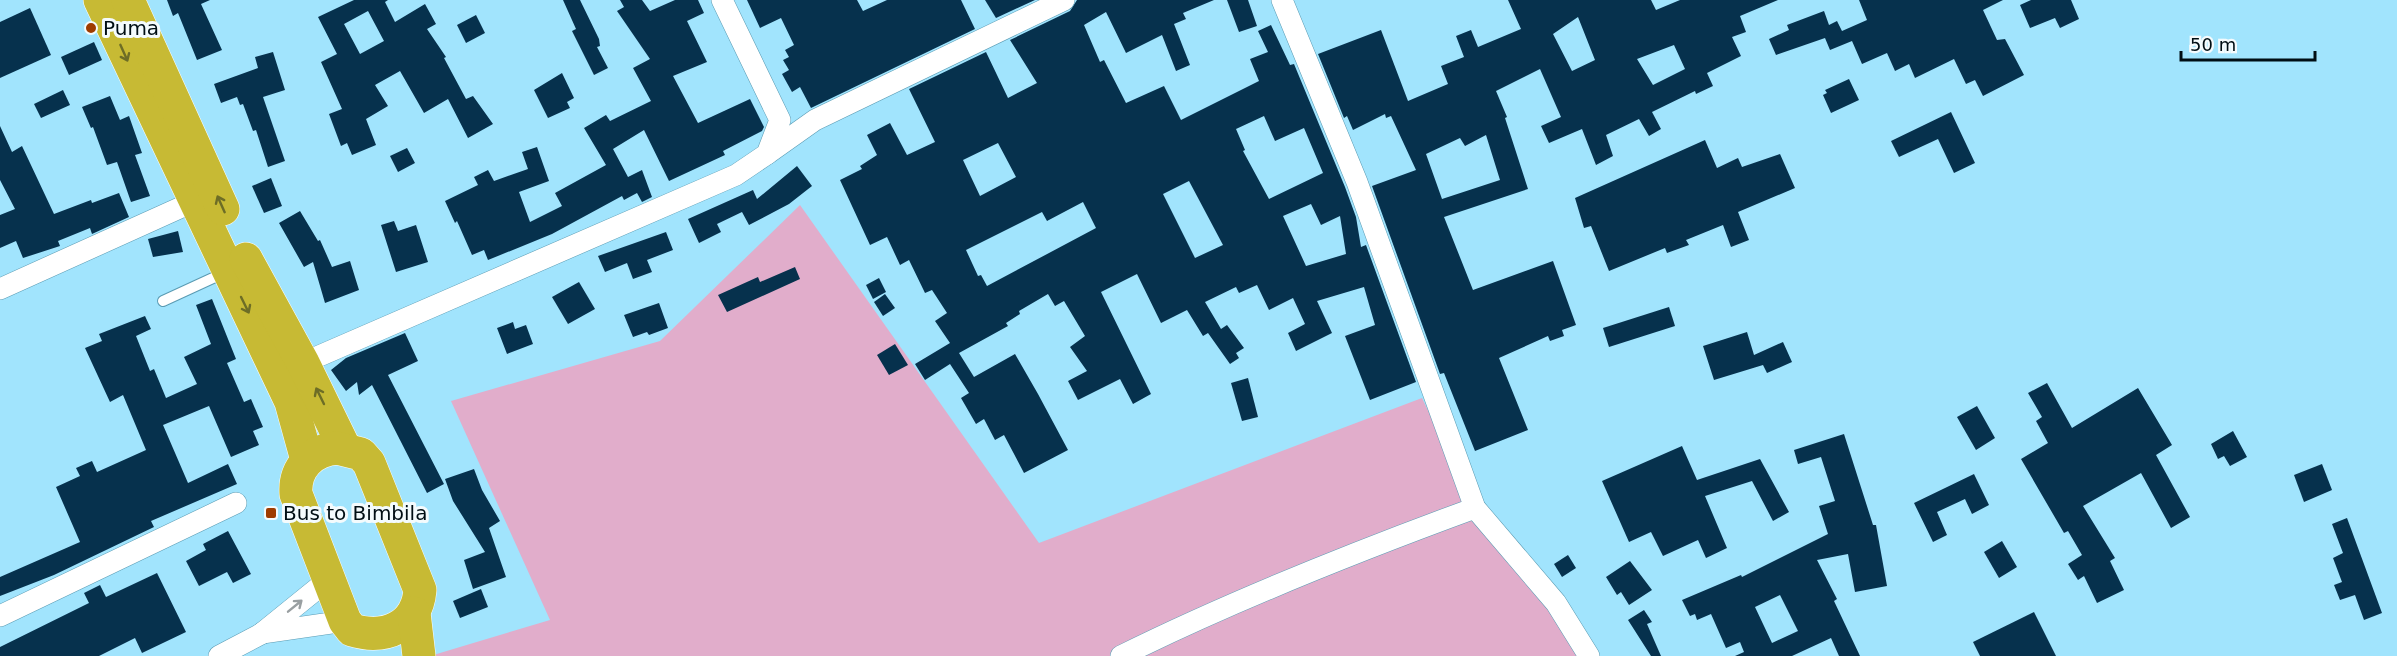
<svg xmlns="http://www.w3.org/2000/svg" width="2397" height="656" viewBox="0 0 2397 656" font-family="'DejaVu Sans',sans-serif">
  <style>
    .green { fill: #e1adcb }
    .building { fill: #06314d; fill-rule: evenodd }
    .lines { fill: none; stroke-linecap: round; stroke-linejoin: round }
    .lane-casing { stroke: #5a9bb3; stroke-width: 12 }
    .street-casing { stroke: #5a9bb3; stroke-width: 22 }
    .highway-casing { stroke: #fff; stroke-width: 34 }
    .lane { stroke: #fff; stroke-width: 10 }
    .street { stroke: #fff; stroke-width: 21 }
    .highway { stroke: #c7ba34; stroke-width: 33 }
    .oneway { stroke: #6d6d26 }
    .oneway2 { stroke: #999fa1 }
    .poi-dot { fill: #9e3c00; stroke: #f4fbfd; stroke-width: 2 }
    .labels { text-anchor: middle; stroke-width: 6; stroke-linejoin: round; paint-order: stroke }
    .poi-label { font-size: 20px; fill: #000e14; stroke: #f4fbfd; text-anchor: start }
  </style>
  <rect width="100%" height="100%" fill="#a1e4fd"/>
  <path class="green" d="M800,205L1039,543L1422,398L1475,508L1589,656H430L550,620L451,401L660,341Z"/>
  <g class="building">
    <path d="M167,0H210L201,4L222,50L197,60L178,13L173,16Z"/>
    <path d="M354,0H388L385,2L395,22L425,4L436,24L427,29L446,57L444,58L466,99L473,96L493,124L468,138L448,99L424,113L400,71L375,85L388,106L366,119L376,145L352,155L347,143L341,146L329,114L342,109L321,62L337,54L318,17ZM368,11L384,41L360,54L344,24Z"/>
    <path d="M563,0H580L599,39L600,46L597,47L608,68L594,75L572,31L576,29Z"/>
    <path d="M620,0H642L650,11L675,0H698L704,13L687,21L707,62L673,76L698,123L750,99L764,127L762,131L723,151L725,155L669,181L644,130L613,149L628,177L642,170L652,197L642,202L637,193L624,200L622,196L552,234L488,260L484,250L472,255L457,221L455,223L445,201L478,185L474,177L488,170L494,181L528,169L522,152L537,147L549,181L519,192L530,222L562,206L555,193L606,165L584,128L606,115L610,121L651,101L633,68L650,59L617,11L624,7Z"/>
    <path d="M747,0H857L863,11L887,0H961L975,29L811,108L800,87L792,92L782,74L789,70L783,60L789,57L785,50L794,45L781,18L760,28Z"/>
    <path d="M985,0H1035L996,18Z"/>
    <path d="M1077,0H1214L1183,13L1186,19L1174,24L1190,65L1176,71L1162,35L1126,53L1106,12L1084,25L1100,62L1104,60L1126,103L1164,86L1181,120L1259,81L1250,59L1268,52L1258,31L1271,25L1290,65L1294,64L1345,187L1356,217L1361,247L1366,245L1416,382L1370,400L1345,336L1375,325L1364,287L1317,301L1332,333L1296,351L1288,333L1305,324L1293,298L1269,310L1257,285L1239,293L1236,287L1205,302L1221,329L1227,325L1244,348L1236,353L1239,358L1230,364L1208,333L1203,336L1187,310L1161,323L1137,274L1101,292L1151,394L1133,404L1120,379L1078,400L1068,381L1087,371L1070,347L1085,336L1064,301L1055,306L1048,294L1019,311L1020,314L1006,323L1008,326L959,353L974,377L1015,354L1038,394L1068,450L1024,473L1004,435L995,440L984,419L976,424L961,398L969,393L950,364L925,380L915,364L950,343L935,321L947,313L932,290L925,293L909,260L900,265L887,237L870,245L840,180L862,169L860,166L877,155L867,135L890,123L907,155L935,142L909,89L986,52L1008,98L1037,83L1010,40L1070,11ZM1264,116L1275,141L1304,128L1323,173L1269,199L1243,151L1245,150L1236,129ZM998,143L1016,177L980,196L963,160ZM1189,181L1223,245L1195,258L1163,194ZM1083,202L1096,228L987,286L981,275L978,276L966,250L1042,212L1047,221ZM1311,204L1321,225L1340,216L1346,254L1306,266L1283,216Z"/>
    <path d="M1227,0H1248L1257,26L1239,32Z"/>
    <path d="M1508,0H1651L1656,10L1680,0H1778L1740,16L1746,32L1732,37L1741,56L1707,73L1713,86L1696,94L1695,91L1652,112L1661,129L1649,136L1639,119L1606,135L1613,156L1596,165L1582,129L1549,143L1541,126L1561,117L1540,69L1496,91L1507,117L1505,118L1528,189L1444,217L1473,290L1553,261L1576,325L1562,330L1564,336L1550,341L1548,336L1499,358L1528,430L1475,451L1444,373L1440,374L1372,186L1416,170L1391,116L1386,118L1385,114L1353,130L1347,116L1344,118L1318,54L1381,30L1408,101L1448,84L1441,66L1464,57L1456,36L1471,30L1478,47L1521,29ZM1578,17L1595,60L1572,71L1553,34ZM1674,45L1685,69L1653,85L1637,59ZM1486,135L1500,180L1442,199L1426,154L1460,138L1465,146Z"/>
    <path d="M1859,0H2003L1983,10L1997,40L2005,39L2024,75L1983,96L1975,80L1966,84L1954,59L1915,78L1909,64L1895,71L1887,53L1862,64L1852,41L1830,50L1825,38L1776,55L1769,39L1789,30L1787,25L1824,11L1829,25L1837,21L1842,31L1867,20Z"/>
    <path d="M2031,0H2071L2079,19L2060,28L2055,18L2030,28L2020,5Z"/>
    <path d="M30,8L51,55L0,78V22Z"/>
    <path d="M476,15L485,33L466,43L457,25Z"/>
    <path d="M94,42L102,60L69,75L61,57Z"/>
    <path d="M273,52L285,90L263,97L285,161L268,167L256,130L253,131L243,104L240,105L237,97L221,103L214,84L258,68L255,57Z"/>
    <path d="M562,73L574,98L567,102L570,108L548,118L534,90Z"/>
    <path d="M1849,79L1859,100L1831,113L1823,95L1827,93L1825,90Z"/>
    <path d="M63,90L70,105L41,118L34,104Z"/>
    <path d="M110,96L120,120L129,116L142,153L135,155L150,196L131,202L117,162L107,165L93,127L91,128L82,107Z"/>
    <path d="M1951,112L1975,163L1954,173L1938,139L1899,157L1891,141Z"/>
    <path d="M0,126L12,152L22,146L54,214L91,200L92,203L119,193L129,217L92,234L90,228L58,241L60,246L23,258L16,241L0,248V215L15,209L0,180Z"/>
    <path d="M1705,140L1717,168L1738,158L1742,167L1780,154L1795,188L1738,212L1749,240L1731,247L1723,225L1686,240L1689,245L1667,253L1665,248L1609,271L1591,226L1584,228L1575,198Z"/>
    <path d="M407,148L415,163L398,172L390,156Z"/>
    <path d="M797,166L812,186L789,204L749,225L742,212L717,224L721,232L699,243L688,219L753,190L757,199Z"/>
    <path d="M271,178L282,206L264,213L252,186Z"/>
    <path d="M300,211L318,241L320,240L332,267L350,261L359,290L325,303L313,262L304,267L279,223Z"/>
    <path d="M394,221L398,231L416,225L428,262L396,272L381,225Z"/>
    <path d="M178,231L183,252L153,257L148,239Z"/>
    <path d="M666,232L673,250L647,260L652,272L633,279L627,263L605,272L598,256Z"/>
    <path d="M795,267L800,279L727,312L718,295L758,277L760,282Z"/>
    <path d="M879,278L886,292L873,299L866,285Z"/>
    <path d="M579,282L595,309L568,324L552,297Z"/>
    <path d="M885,294L895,308L883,316L874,302Z"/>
    <path d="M212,299L236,359L227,363L244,402L251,399L263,427L253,431L259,445L231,457L209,406L163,425L188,483L228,464L237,484L151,521L154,527L54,575L0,596V577L80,542L56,487L80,476L76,468L92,461L97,472L146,450L123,395L110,402L85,348L102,341L99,334L145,316L151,329L136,336L150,371L154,369L166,398L197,384L184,357L211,344L196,305Z"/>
    <path d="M659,303L668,328L649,335L647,332L633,337L624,315Z"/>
    <path d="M1669,307L1675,326L1609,347L1603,328Z"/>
    <path d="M513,322L515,329L526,325L533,344L507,354L497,328Z"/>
    <path d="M1747,332L1754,355L1783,342L1792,362L1767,373L1763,365L1714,380L1703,346Z"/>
    <path d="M405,333L418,361L388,375L444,484L427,493L372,385L359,395L357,382L346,391L331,370L346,358Z"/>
    <path d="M895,344L908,365L889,375L877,355Z"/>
    <path d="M1248,378L1258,417L1242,421L1231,383Z"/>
    <path d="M2047,383L2072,428L2138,388L2172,445L2156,455L2190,517L2171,528L2141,473L2083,506L2115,558L2110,561L2124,590L2097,603L2084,576L2078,580L2068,564L2082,555L2068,531L2064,533L2021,459L2048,443L2036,421L2042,417L2028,393Z"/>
    <path d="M1977,406L1995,438L1976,450L1957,417Z"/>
    <path d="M2233,431L2247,457L2230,466L2224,456L2218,459L2211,444Z"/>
    <path d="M1844,434L1873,525H1876L1887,586L1855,592L1848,554L1817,560L1837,599L1834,601L1860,656H1839L1831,638L1792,656H1735L1744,652L1740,642L1726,648L1711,614L1697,620L1695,614L1690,616L1682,600L1741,575L1742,577L1828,534L1819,506L1835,501L1821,457L1798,464L1794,450ZM1780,595L1798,631L1772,643L1755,607Z"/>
    <path d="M1682,446L1697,480L1760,459L1789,512L1773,521L1752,481L1705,496L1727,548L1706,558L1698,540L1663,556L1651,532L1629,542L1602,481Z"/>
    <path d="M2322,464L2332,490L2304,502L2294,475Z"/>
    <path d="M474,469L482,490L500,521L489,528L506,577L473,589L464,560L485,552L453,501L445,479Z"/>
    <path d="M1974,474L1989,505L1972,514L1965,499L1937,512L1947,535L1933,542L1914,503Z"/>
    <path d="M2347,518L2382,613L2364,620L2355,595L2340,600L2334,585L2342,582L2333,558L2343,553L2332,524Z"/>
    <path d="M228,531L251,574L233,583L227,572L199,586L186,561L206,550L203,544Z"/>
    <path d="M2002,541L2017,567L1999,578L1984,552Z"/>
    <path d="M1568,555L1576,568L1562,577L1554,564Z"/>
    <path d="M1630,561L1652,590L1629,605L1621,592L1617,595L1606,577Z"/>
    <path d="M157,573L186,632L142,653L135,638L99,656H0V647L89,603L84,593L100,585L106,597Z"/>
    <path d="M481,589L488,607L460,618L453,601Z"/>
    <path d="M1644,610L1652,622L1647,624L1661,656H1651L1628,620Z"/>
    <path d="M2034,612L2056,656H1980L1973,642Z"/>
  </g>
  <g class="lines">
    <defs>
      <path id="lane" d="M163,301L226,272"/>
      <g id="street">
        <path d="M1282,0L1357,182L1475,508L1556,603L1589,656"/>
        <path d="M767,154L815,120L1064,0"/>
        <path d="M0,289L195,201"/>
        <path d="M303,363L736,175L767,154L780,120L722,0"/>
        <path d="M0,616L236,503"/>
        <path d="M262,633L345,621"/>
        <path d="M219,656L261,634L329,579"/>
        <path d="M1121,656C1236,599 1355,552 1475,508"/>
      </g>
      <g id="highway">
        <path d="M100,0L291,402L307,460"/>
        <path d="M128,0L223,209"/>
        <path d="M246,259L303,363L345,449"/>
        <path d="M337,448L361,454L369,463L420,590C417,627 385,640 352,630L345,621L296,494C294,468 312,450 337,448Z"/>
        <path d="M414,613L419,656"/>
      </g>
    </defs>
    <use href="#lane" class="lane-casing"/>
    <use href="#street" class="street-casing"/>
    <use href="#highway" class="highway-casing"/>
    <use href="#lane" class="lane"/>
    <use href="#street" class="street"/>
    <use href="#highway" class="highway"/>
  </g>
  <defs><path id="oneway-shaft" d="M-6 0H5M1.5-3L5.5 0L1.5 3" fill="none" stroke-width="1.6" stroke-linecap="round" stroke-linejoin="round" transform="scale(1.5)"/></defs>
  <g class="oneway">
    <use href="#oneway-shaft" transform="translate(124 53) rotate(66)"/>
    <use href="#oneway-shaft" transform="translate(221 204) rotate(-114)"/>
    <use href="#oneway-shaft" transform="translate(245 305) rotate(64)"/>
    <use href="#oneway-shaft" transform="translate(320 396) rotate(-116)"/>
  </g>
  <use class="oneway2" href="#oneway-shaft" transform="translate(295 606) rotate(-39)"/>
  <g class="poi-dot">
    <circle cx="91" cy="28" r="6"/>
    <rect x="265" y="507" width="12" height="12" rx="3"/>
  </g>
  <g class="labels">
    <g class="poi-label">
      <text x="103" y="35">Puma</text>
      <text x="283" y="520">Bus to Bimbila</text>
    </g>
  </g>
  <path d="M2181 51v9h134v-9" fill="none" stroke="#000e14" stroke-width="3"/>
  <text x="2190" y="51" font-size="18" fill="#000e14" stroke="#f4fbfd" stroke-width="4.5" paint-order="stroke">50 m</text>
</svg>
